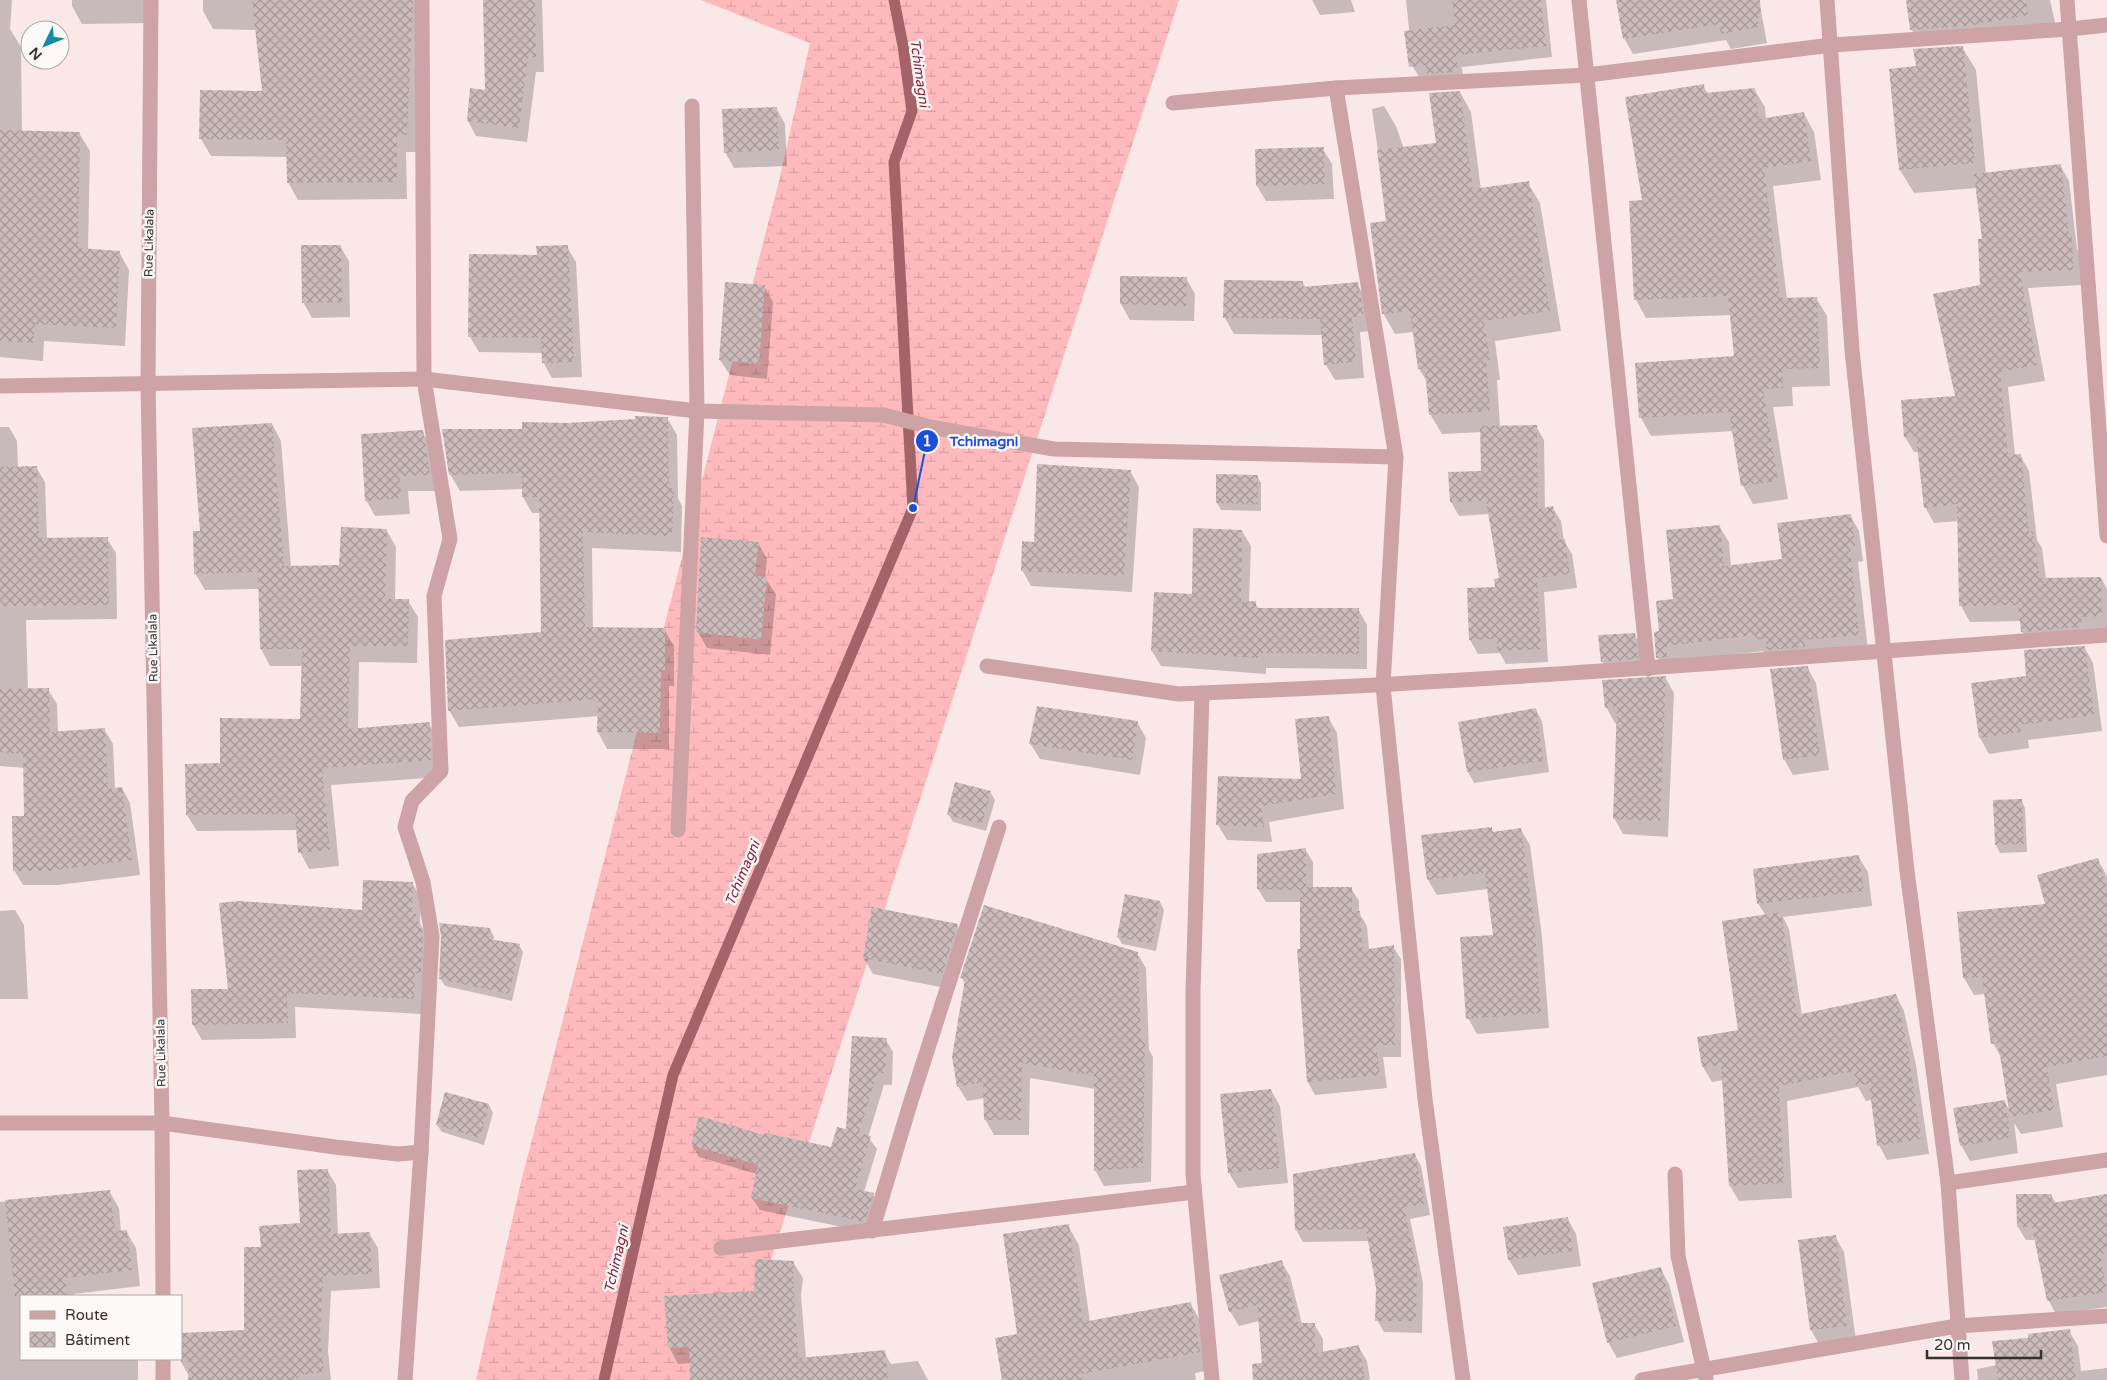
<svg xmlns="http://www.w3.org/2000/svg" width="2107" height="1380" viewBox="0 0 2107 1380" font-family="'Varela Round',sans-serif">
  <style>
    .wetland { fill: url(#wetland-marsh) }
    .shadow { fill: #0003 }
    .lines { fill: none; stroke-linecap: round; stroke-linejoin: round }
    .stream { stroke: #a36368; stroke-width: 11 }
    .building { fill: url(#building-cross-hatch) }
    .minor { stroke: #cda3a5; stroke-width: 15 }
    .labels { text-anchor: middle; stroke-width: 5; stroke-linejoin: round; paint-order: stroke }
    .street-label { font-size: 12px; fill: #362f2f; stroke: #fdf9f9 }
    .water-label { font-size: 14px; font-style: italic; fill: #8b2135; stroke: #fdf9f9 }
    .leader { fill: none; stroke: #1d4ed8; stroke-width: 2 }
    .callout-dot { fill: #1d4ed8; stroke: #fdf9f9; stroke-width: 2 }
    .mark-label { font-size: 15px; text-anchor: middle; font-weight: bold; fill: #fff }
    .callout-label { font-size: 14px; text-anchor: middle; font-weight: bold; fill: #1d4ed8; stroke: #fdf9f9; stroke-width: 5; stroke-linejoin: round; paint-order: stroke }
  </style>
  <defs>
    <pattern id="wetland-marsh" width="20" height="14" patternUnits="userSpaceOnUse" patternTransform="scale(1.25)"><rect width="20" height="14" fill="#feb9bd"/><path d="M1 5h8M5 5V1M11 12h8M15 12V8" fill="none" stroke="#da9fa3"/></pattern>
    <pattern id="building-cross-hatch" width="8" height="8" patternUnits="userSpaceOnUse" patternTransform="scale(1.25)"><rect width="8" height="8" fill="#cbb"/><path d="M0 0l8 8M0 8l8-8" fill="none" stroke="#a69898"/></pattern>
  </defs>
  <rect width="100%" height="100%" fill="#fae8e9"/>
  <path class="wetland" d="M701,0H1179L732,1380H476L520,1186L779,181L810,43Z"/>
  <g class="shadow">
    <path d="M0,0H12L10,29L21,47L22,131L79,133L90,151L88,250L119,252L129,270L125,346L44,341L43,361L0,357Z"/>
    <path d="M72,0H154L151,23L82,24L72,6Z"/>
    <path d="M203,0H427L417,152H406L407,199L298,200L288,182V157L211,156L201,139L263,92L257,30L213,29L203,11Z"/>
    <path d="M485,0H542L544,72H536L527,142L476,136L468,121L487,91Z"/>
    <path d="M1312,0H1351L1355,12L1320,15Z"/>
    <path d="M1406,0H1546L1552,57L1462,67L1464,84L1420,78L1413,67Z"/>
    <path d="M1618,0H1759L1767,43L1731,49L1726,40L1633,54L1624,38Z"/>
    <path d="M1907,0H2050L2056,27L1921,46L1912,30Z"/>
    <path d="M1962,47L1976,70L1986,174L2060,165L2069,181L2077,249L2080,253L2081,285L2028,288L2045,381L2008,387L2015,455H2020L2029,471L2037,540L2042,548L2046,579L2101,578L2107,589V632L2031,647L2022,631L2021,621L1970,622L1961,606L1959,521L1934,523L1925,507L1919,452H1914L1905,437L1956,397L1982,286L1983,240L1977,188L1914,193L1900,170L1890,70L1917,68Z"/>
    <path d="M1703,86L1708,94L1754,89L1765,107L1766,119L1804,114L1814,132L1821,180L1773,186L1787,299L1816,298L1827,316L1830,386L1792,387L1793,406L1773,407L1788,499L1753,504L1743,486L1734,431L1651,436L1641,418L1636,364L1736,357L1731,315L1646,318L1636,300L1643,202Z"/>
    <path d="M1460,92L1471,112L1481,190L1528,183L1540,203L1561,331L1495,341L1500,380H1497L1500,427L1536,426L1544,440L1545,509L1553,508L1561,521L1564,541L1572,554L1577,588L1544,592L1548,662L1506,664L1500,653L1478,654L1470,640L1500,580L1489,514L1459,516L1451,502L1449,473L1482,472V432L1442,434L1430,414L1428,383L1419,369L1414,332L1395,334L1383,313L1388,222L1372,109L1384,106L1396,126L1416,184L1437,144Z"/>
    <path d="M776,108L785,124L787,166L734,168L725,152Z"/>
    <path d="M1323,149L1332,164L1334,199L1266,201L1257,186Z"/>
    <path d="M340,246L349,261L350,317L312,318L303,302Z"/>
    <path d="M567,247L576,262L582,377L552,378L543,362V353L479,352L470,337L538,256Z"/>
    <path d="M1121,277L1186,278L1195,294L1194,321L1130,320L1121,304Z"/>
    <path d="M1225,282H1302L1306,288L1357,284L1366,299L1372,331L1360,332L1364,378L1335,380L1326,365L1323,335L1234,334L1225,318Z"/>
    <path d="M764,286L773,302L767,379L730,375L720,360Z"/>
    <path d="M667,418L677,435L678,498L682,506L681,552L592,548L593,629H664L674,646V686H669V749H607L598,732L599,716L459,727L449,710L542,634L541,513H532L523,497V489L460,491L450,474L523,430L567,424Z"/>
    <path d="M272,424L281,441L291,567L340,566L387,531L396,547L395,600L408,601L418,617L417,663L359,662L358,729L429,724L439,740L440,777L331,785L339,866L309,869L300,852L298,830L197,831L187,815L222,765L301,720L303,666H270L261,649L260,589L205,590L195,573L201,532Z"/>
    <path d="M0,427H9L17,441L18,468L36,467L45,482L47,540L107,539L116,553L117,619L26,620L28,690H48L57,704L58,732L104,729L113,744L115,789L122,788L130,803L140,875L58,885H23L14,870L25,817V768L0,766Z"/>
    <path d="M422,431L431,447L438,491H408L410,514L375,516L366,500Z"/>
    <path d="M1130,471L1139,487L1132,592L1031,586L1022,570L1036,543Z"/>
    <path d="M1257,476L1261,483V511L1221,510L1217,503Z"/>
    <path d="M1850,515L1859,531L1863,561L1858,562L1868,650L1766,655L1763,651L1676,662L1667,673L1657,657L1661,632L1674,600L1719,526L1729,542L1731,567L1784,560Z"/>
    <path d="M1242,531L1251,546L1249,603H1255L1259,609H1358L1367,625V669L1266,668V674L1161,666L1152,651Z"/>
    <path d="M758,543L767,559L765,578L776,594L770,655L707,648L698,632Z"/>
    <path d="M1634,634L1639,642L1641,666L1606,669L1602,661Z"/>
    <path d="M2084,647L2093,663L2102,731L2028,740L2029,748L1989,754L1980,738L1973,684L2027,677Z"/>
    <path d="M1807,667L1816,683L1829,770L1793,775L1784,759Z"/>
    <path d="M1665,677L1674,693L1668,837L1623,834L1614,818L1618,723H1615L1606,707Z"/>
    <path d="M1536,710L1542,721L1549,772L1474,783L1468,772Z"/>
    <path d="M1328,717L1337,733L1344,809L1269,822L1272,842L1227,840L1218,825L1302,781Z"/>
    <path d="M1137,722L1146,738L1140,775L1040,759L1030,743Z"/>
    <path d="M990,792L995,800L986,831L953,822L949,815Z"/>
    <path d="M2021,800L2025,808L2027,852L2000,853L1996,845L1994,801Z"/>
    <path d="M1491,828L1494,833L1521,830L1530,845L1542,937L1549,1028L1477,1034L1468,1018L1494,936L1488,889L1437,895L1428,880Z"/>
    <path d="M1305,849L1313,862V888H1351L1359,901V913L1367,926L1369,950L1393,947L1401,959V1057H1383L1387,1088L1315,1095L1308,1082L1301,950L1302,902H1266L1258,889Z"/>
    <path d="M1858,856L1868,872L1872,906L1783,917L1789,929L1802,1015L1896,995L1904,1011L1916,1065L1929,1154L1887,1160L1879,1145L1872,1100L1866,1101L1858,1087L1787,1101L1792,1198L1739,1201L1730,1186L1724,1080L1712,1082L1703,1067L1739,1031L1766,916L1758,903Z"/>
    <path d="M2098,860L2107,876V1075L2056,1084L2063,1127L2021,1134L2014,1123L2018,1153L1970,1161L1961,1145L2004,1101L2010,1111L2002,1059L1993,1043L1986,994L1974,995L1964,978Z"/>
    <path d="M412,883L421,898L420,924L428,938L422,1014L295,1007L296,1038L202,1040L193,1025L229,990Z"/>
    <path d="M1160,902L1164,910L1156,951L1122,944L1118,937Z"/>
    <path d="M15,910L24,925L28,999H0V911Z"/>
    <path d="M957,925L966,941L951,989L873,974L864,958Z"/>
    <path d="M490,929L494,937L493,941L519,945L523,952L512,1001L445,986L440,978Z"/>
    <path d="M1137,953L1146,968L1149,1050L1153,1057L1151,1182L1104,1186L1095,1170V1089L1030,1078L1029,1135H994L985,1119V1098L967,1101L958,1086L965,984L962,978Z"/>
    <path d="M886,1040L893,1052L892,1085H884L868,1137L877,1149L864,1192L873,1194L880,1206L872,1233L760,1210L752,1198L757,1174L699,1157L692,1145L765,1137L832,1149L847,1131Z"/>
    <path d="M1271,1090L1280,1106L1288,1183L1238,1188L1229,1173Z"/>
    <path d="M489,1105L493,1113L484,1145L442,1132L437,1125Z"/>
    <path d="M1415,1155L1421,1166L1430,1215L1410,1219L1423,1283L1422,1333L1384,1332L1377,1320V1288L1369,1241L1303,1242L1296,1230L1294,1175Z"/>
    <path d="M327,1170L336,1185L338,1235L369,1233L378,1248L380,1288L331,1291L328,1351L331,1380H189V1376L181,1362L245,1331L262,1248L301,1224Z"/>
    <path d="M109,1191L119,1208L121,1232L126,1231L136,1248L140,1286L74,1294V1296H21V1359H138V1380H0V1202Z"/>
    <path d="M2051,1195L2056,1203L2107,1196V1307L2056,1314L2049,1301L2036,1240H2026L2018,1227Z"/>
    <path d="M1567,1218L1576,1234L1581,1266L1518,1275L1509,1260Z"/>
    <path d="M1068,1226L1079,1245L1090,1322L1190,1303L1201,1322L1210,1370L1195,1373L1196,1380H1003L1019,1335Z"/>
    <path d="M1835,1236L1844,1252L1856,1341L1820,1346L1811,1330L1800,1241Z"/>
    <path d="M1281,1261L1290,1276L1302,1324H1314L1323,1339V1353L1358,1346L1367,1361L1370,1380H1265L1259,1321L1239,1326L1230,1311Z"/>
    <path d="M793,1262L803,1278L801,1295L806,1358L884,1352L891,1364L918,1361L928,1380H692L691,1363L678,1364L669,1347L755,1292Z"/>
    <path d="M1660,1268L1669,1284L1684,1342L1617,1358L1608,1342Z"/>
    <path d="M2069,1331L2078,1346L2081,1371L2107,1368V1380H1978L1977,1369L1997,1365Z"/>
  </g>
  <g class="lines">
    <path class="stream" d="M604,1380L673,1075L913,508L894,162L912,111L903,46L894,0"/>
  </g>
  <g class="building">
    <path d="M252,0H413L407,135L397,134V182L287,183L286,140L199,139L200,90L262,91Z"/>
    <path d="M483,0H535L536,57H528L519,128L467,121L470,88L485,90Z"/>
    <path d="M1452,0H1541L1546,46L1456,55L1458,72L1427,74L1426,65L1409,67L1404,31L1455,25Z"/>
    <path d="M1616,0H1760L1761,18H1757L1759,27L1721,34L1719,24L1623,39Z"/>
    <path d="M1906,0H2026L2028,15L1967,26L1910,30Z"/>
    <path d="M1963,46L1975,163L1899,170L1889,69L1916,66L1913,49Z"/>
    <path d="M1704,84L1705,93L1755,88L1759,119L1804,112L1811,161L1764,168L1780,298L1817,297L1820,368L1782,369L1783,388L1763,389L1778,481L1741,486L1729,412L1639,418L1635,363L1734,356L1728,296L1634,300L1629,201L1642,200L1625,97Z"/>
    <path d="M1460,91L1473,189L1529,181L1550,311L1484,321L1490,360H1486L1490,411L1429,415L1425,369H1418L1410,311L1382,314L1370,223L1386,221L1377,150L1436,143L1429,93Z"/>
    <path d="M777,107L779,150L724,153L722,109Z"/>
    <path d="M0,130L80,132L78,248L120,251L116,328L35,324L33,343L0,341Z"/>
    <path d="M1324,147L1325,184L1256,186L1255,149Z"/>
    <path d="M2061,164L2069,236H2072L2073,270L2020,272L2037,365L2000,372L2008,455L2021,454L2029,532L2033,531L2040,578L2101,577L2102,616L2081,617L2082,627L2021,632L2018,605L1959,606L1957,504L1924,508L1916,436L1904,437L1901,400L1955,396L1933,294L1980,285L1978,239H1982L1974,174Z"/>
    <path d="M301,245H341L342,302L302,303Z"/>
    <path d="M568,245L574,362L542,363L541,338L468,337L469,254L537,255L536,246Z"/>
    <path d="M1120,276L1187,277L1186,306L1120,304Z"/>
    <path d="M1224,280L1303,281V287L1358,282L1364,316L1352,317L1356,362L1324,365L1320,319L1223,318Z"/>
    <path d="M725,282L765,285L759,364L719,360Z"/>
    <path d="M635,416L668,417L669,488H674L672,536L583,532L585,627L665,628V670H661L660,733L597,732L598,699L448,711L445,640L541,632L539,497H522V473L449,475L442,429H522V422L567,423L635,419Z"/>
    <path d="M272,423L284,566L339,565L341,527L387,529L385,599H409L408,646H350L348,729L430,722L431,760L322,768L330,850L298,853L295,814L186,815L185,764L220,763V718L300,719L302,649H260L258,572L194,574L193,531H200L192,428Z"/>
    <path d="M1537,425L1538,509L1553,506L1559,540L1565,539L1570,574L1537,578L1541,649L1497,651V639L1469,640L1467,588L1495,587L1494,579L1499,578L1486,501L1450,502L1448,472L1481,471L1480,426Z"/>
    <path d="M423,430L430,475L400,476L401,498L365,501L361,434Z"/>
    <path d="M1037,464L1131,470L1124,576L1021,571L1022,541L1034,542Z"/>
    <path d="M37,466L39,538L108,537L109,605L0,606V467Z"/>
    <path d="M1216,474L1258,475L1257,504L1216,503Z"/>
    <path d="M1851,514L1855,546H1850L1859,635L1804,640L1805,647L1767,650L1766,639L1755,640V635L1667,646V657L1656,658L1654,632L1659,631L1656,601L1673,599L1666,530L1720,525L1724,566L1782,559L1777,523Z"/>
    <path d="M1193,528L1242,530L1241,602L1256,601V608H1359V654L1258,653V658L1151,651L1154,592L1192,594Z"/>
    <path d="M701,537L759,542L755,576L767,577L761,640L696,632Z"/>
    <path d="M1635,633L1638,659L1601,662L1598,635Z"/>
    <path d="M2085,646L2094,715L2020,725L2021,732L1979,738L1971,683L2026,676L2024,650Z"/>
    <path d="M1808,666L1820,755L1783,760L1770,669Z"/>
    <path d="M1666,676L1660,821L1613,819L1617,706L1605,708L1602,680Z"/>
    <path d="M49,688L50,732L105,728L108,789L122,787L132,860L49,871H13L12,816H24L23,754L0,752V689Z"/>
    <path d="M1037,706L1138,721L1132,760L1029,744Z"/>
    <path d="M1536,708L1543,761L1467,772L1458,722Z"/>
    <path d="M1329,716L1336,794L1261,806L1264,827L1216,825L1218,776L1301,779L1295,719Z"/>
    <path d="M955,782L991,791L982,824L947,815Z"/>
    <path d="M2022,799L2024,844L1995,845L1993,800Z"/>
    <path d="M1492,827V832L1521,828L1534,920L1541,1013L1466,1019L1460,937L1493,935L1485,873L1427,880L1421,835Z"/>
    <path d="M1306,848V887H1352V912L1360,911L1363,950L1394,945L1395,1045H1376L1380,1075L1307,1082L1297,949H1300V890L1257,889V854Z"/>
    <path d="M1859,855L1864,891L1757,904L1753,869Z"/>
    <path d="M2098,858L2107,889V1056L2047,1067L2054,1110L2010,1117L1998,1043L1991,1044L1982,977L1963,978L1957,912L2045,904L2037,875Z"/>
    <path d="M363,880L413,882L412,914H416L415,921L420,922L423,937L421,974L415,973L414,999L287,993L288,1023L192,1025L191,989H228L219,903L239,901L362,910Z"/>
    <path d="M1125,894L1160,901L1152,944L1117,937Z"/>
    <path d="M984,905L1138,952L1141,1041L1145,1040L1143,1167L1094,1171V1073L1085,1074L1022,1063L1021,1120H984L983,1082L957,1087L952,1057L965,979L960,978Z"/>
    <path d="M872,907L958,924L942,974L863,958Z"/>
    <path d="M1781,912L1797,1015L1896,994L1908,1049L1921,1139L1877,1146L1869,1084L1856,1086L1854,1071L1779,1086L1784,1183L1729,1186L1721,1065L1702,1067L1697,1037L1738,1030L1722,921Z"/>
    <path d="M439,923L490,928L489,939L520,944L509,994L439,979L441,936Z"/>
    <path d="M852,1036L887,1038L885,1073H877L859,1133L871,1136L855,1189L874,1193L865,1222L751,1198L758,1165L691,1145L699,1116L764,1135L765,1133L831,1147L837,1127L846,1129Z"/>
    <path d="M1271,1089L1280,1168L1228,1173L1220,1094Z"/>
    <path d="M445,1092L489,1104L480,1138L436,1125Z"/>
    <path d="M2005,1100L2009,1124V1138L1960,1146L1953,1108Z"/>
    <path d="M1415,1153L1425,1204L1404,1207L1417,1270L1416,1321H1375L1376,1288L1366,1229L1295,1230L1293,1174Z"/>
    <path d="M328,1169L331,1234L370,1232L372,1274L323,1276L320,1335L324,1372L298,1375V1380H188L189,1362H181V1333L244,1330V1247H261L259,1226L300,1223L297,1170Z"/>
    <path d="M110,1190L115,1231L127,1230L132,1270L65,1278L67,1296H15L5,1200Z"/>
    <path d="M2016,1194H2052V1203L2107,1194V1253L2100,1254L2107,1292L2047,1301L2032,1227H2017Z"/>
    <path d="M1568,1217L1573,1251L1508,1260L1503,1227Z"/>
    <path d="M1069,1224L1083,1322L1191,1302L1200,1352L1082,1374L1083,1380H1002L995,1338L1017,1334L1003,1234Z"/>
    <path d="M1836,1235L1847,1326L1810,1330L1798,1240Z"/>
    <path d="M755,1259L794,1261L793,1278L800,1380H690L689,1347L668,1348L664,1296L754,1291Z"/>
    <path d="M1282,1260L1298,1323H1315V1353L1359,1345L1365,1380H1253L1252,1364L1262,1363L1257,1305L1229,1312L1219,1275Z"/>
    <path d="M1661,1267L1676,1326L1607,1343L1592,1283Z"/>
    <path d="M2070,1329L2076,1380H1998L1992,1341L2028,1338V1334Z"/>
    <path d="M885,1350L888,1380H800L799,1358Z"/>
  </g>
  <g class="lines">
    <g class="minor">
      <path d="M151,0L148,383L162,1123L163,1296"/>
      <path d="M1579,0L1648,669"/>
      <path d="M1827,0L1852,350L1907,871L1948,1183L1962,1380"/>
      <path d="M2067,0L2107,536"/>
      <path d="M1336,88L1396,457L1383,686L1425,1099L1463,1380"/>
      <path d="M1173,103L1336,88L1587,75L1832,45L2070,29L2107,25"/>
      <path d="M0,386L424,379L697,411L884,415L930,427L1054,449L1396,457"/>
      <path d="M987,666L1179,694L1202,693C1504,681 1805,656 2107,635"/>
      <path d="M1202,693L1193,992V1174L1212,1380"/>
      <path d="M678,830L697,411L692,106"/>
      <path d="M0,1123H162L335,1147L398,1154L421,1152"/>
      <path d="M1675,1174L1678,1256L1706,1379"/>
      <path d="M1948,1183L2107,1160"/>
      <path d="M872,1231L910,1104L999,827"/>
      <path d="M721,1248L1194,1192"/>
      <path d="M163,1359V1380"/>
      <path d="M405,1380L421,1152L432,936L423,882L405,827L412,801L441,771L434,596L450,539L424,379L422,0"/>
      <path d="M1642,1380L1957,1326L2107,1316"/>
    </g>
  </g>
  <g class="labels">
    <g class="street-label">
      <text transform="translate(149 243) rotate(-89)" y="4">Rue Likalala</text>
      <text transform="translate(153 648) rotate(-91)" y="4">Rue Likalala</text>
      <text transform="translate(161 1053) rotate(-91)" y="4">Rue Likalala</text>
    </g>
    <g class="water-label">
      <text transform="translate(920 73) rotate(82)" y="5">Tchimagni</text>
      <text transform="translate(742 873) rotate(-67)" y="5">Tchimagni</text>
      <text transform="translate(616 1259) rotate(-77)" y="5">Tchimagni</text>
    </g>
  </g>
  <path class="leader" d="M913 508L927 441"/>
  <g class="callout-dot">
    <circle cx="913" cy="508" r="5"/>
    <circle cx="927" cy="441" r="12"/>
  </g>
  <g class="mark-label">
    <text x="927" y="446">1</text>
  </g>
  <g class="callout-label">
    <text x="984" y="446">Tchimagni</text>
  </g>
  <rect x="20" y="1295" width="162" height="65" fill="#fdf9f9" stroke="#ada8a8"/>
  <rect x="30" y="1311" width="25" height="8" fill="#cda3a5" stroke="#ada8a8"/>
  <text x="65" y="1320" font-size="15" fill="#362f2f">Route</text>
  <rect x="30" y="1332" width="25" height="15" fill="url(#building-cross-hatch)" stroke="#ada8a8"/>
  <text x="65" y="1345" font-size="15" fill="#362f2f">Bâtiment</text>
  <g transform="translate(45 45) rotate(227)"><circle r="24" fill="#fdf9f9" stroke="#ada8a8"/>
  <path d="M0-4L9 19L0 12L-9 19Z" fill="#1189ad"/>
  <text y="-8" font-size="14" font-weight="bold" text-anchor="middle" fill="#362f2f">N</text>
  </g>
  <path d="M1927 1350v8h114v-8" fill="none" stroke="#362f2f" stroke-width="2.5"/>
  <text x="1934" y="1350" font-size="15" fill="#362f2f" stroke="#fdf9f9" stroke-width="4" paint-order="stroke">20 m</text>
</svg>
